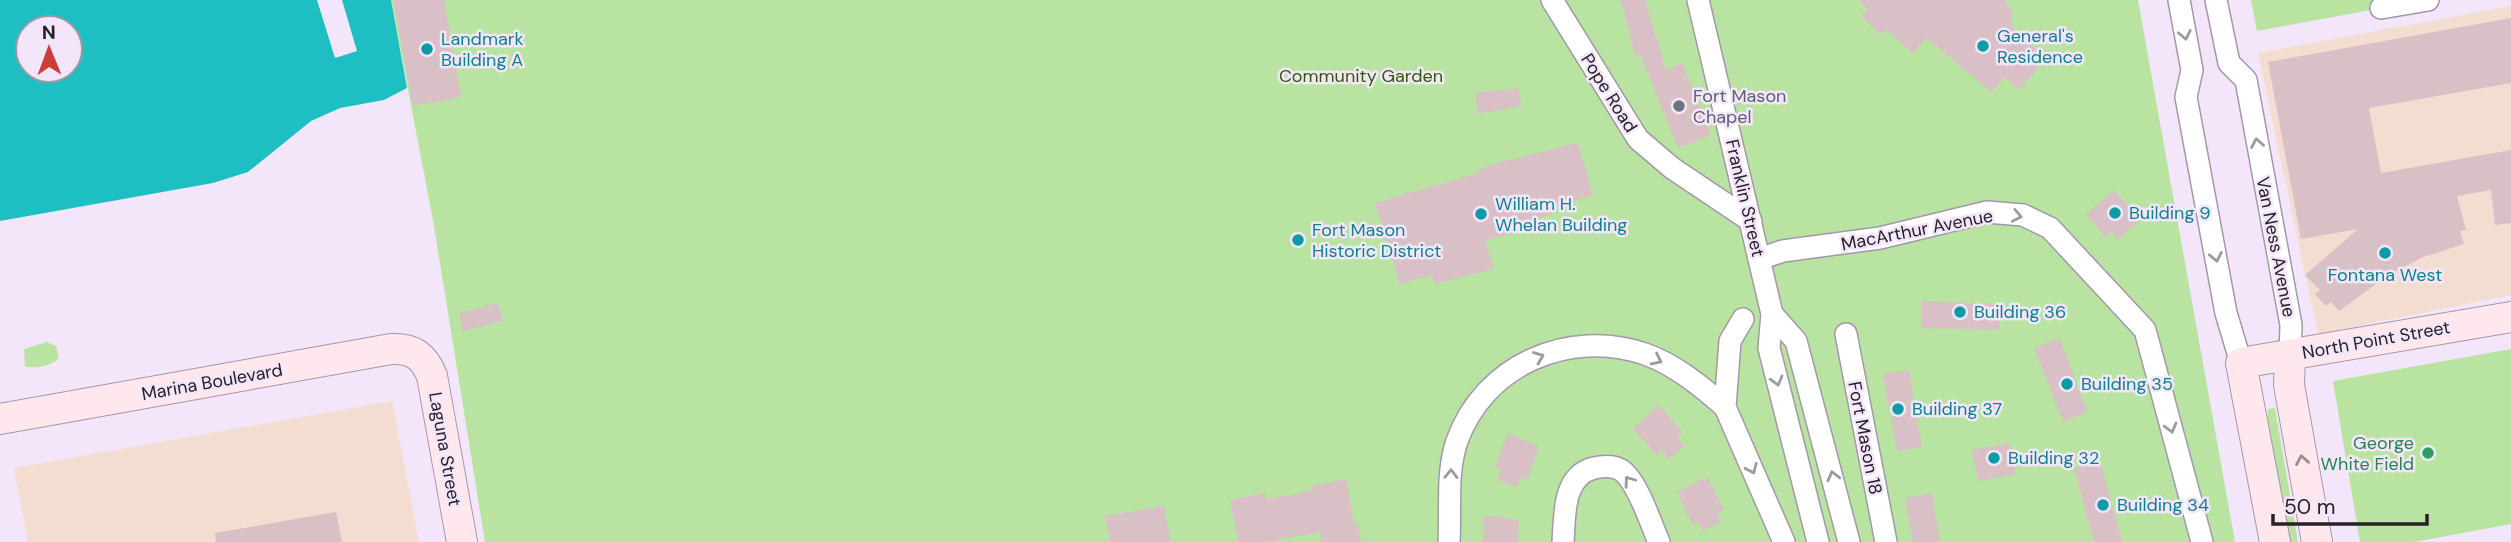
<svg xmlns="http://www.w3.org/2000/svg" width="2511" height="542" viewBox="0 0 2511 542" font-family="'DM Sans',sans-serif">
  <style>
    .commercial { fill: #f3dcd0 }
    .green { fill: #b8e3a1 }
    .water { fill: #1dbfc3; fill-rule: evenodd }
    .pier { fill: #f4e6fa }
    .building { fill: #d9c0c7 }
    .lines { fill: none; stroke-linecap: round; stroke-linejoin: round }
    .street-casing { stroke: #a497aa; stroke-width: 24 }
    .secondary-casing { stroke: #a497aa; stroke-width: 32 }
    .street { stroke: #fff; stroke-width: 21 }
    .secondary { stroke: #fee8ee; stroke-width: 30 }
    .oneway { stroke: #9d9b9e }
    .oneway2 { stroke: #9d8e95 }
    .culture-dot { fill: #0f9aa8; stroke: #f4e6fa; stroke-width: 2.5 }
    .worship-dot { fill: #6b7280; stroke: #f4e6fa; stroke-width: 2.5 }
    .leisure-dot { fill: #2e9e5b; stroke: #f4e6fa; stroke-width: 2.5 }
    .labels { text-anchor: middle; stroke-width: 5; stroke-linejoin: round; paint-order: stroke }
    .culture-label { font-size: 18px; fill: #0d838f; stroke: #f4e6fa; text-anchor: start }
    .park-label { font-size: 18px; fill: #2e5b03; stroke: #f4e6fa }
    .street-label { font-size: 18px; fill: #262028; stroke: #f4e6fa }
    .worship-label { font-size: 18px; fill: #5b616d; stroke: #f4e6fa; text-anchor: start }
    .leisure-label { font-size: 18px; fill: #27864d; stroke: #f4e6fa; text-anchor: end }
  </style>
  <rect width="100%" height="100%" fill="#f4e6fa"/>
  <g class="commercial">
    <path d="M2511,6V295L2318,334L2258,53Z"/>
    <path d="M392,401L419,542H28L14,468Z"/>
  </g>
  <g class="green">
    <path d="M391,0H2138L2235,542H485L434,226Z"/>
    <path d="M2251,0H2375L2376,9L2257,31Z"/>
    <path d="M47,342L56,346L59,358C53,365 34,370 25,366L24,349Z"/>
    <path d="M2511,349V524L2414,542H2360L2333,381Z"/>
    <path d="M2275,408L2298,542H2290L2268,420V409Z"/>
  </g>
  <path class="water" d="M0,0H391L407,88L384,100L340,108L311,121L248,172L213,183L0,221ZM28,28H70V70H28Z"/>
  <path class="pier" d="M317,0H342L357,51L335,58Z"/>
  <g class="building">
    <path d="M393,0H444L461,97L413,106Z"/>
    <path d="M1621,0H1645L1666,70L1682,63L1711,135L1678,148L1640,54L1635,55Z"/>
    <path d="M1859,0H2004L2012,11L2011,26L2046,58L2019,90L2005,77L1991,92L1927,38L1913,53L1886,29L1881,35L1861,16L1868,9Z"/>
    <path d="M2511,18V83L2369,108L2381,173L2511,150V223L2495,225L2491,190L2457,196L2466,230L2460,231L2464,244L2423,257L2390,274L2339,311L2331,302L2326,306L2315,294L2320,290L2305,275L2358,229L2301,239L2268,62Z"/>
    <path d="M1519,88L1521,106L1478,114L1475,93Z"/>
    <path d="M1578,143L1593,195L1551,208L1552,213L1523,225L1524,230L1485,241L1494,269L1434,284L1432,275L1400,284L1375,203L1472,175L1480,172V169L1497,163Z"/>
    <path d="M2114,190L2140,220L2118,239L2111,231L2105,237L2086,214Z"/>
    <path d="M1922,301L2000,304L1999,330L1921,328Z"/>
    <path d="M498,303L503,321L463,331L459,313Z"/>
    <path d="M2060,338L2087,412L2063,422L2034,348Z"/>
    <path d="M1909,370L1922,447L1897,451L1883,374Z"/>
    <path d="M1658,405L1683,432L1677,437L1684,445L1669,459L1662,451L1657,455L1633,429Z"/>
    <path d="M1508,433L1539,447L1527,480L1520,478L1517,487L1497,480L1501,470L1495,468Z"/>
    <path d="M2010,443L2016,474L1978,481L1972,450Z"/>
    <path d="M2101,463L2122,542H2094L2074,468Z"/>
    <path d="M1708,477L1724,510L1717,513L1721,522L1703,531L1699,522L1692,524L1677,492Z"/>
    <path d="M1346,479L1354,524L1358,523L1361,542H1321L1320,532L1265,542H1238L1230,500L1265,493L1266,499L1312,491L1311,486Z"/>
    <path d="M1932,493L1940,542H1913L1905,498Z"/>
    <path d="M1164,506L1171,542H1110L1105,516Z"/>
    <path d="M336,512L342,542H216L215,533Z"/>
    <path d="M1484,515L1519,520L1518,542H1483Z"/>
  </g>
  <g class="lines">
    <defs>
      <g id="street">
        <path d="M1552,0L1638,139L1672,168L1751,221"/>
        <path d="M1698,0L1772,314L1769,348L1818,542"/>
        <path d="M2179,0L2192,70L2186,97L2226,313L2241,363"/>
        <path d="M2216,0L2229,63L2246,80L2291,325L2290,355"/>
        <path d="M2381,8L2428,0"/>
        <path d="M1759,259L1783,251L1880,238L1987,212L2023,215L2050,228L2145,330L2202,542"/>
        <path d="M1772,314L1796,341L1849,542"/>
        <path d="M1743,319L1730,341L1725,407L1784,542"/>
        <path d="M1846,334L1886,542"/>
        <path d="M1449,542C1451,509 1446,473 1457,441C1484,365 1569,328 1645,354C1674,364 1701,386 1725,407"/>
        <path d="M1563,542C1565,516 1562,476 1594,468C1603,466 1613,465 1621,470C1637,480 1651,524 1659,542"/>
      </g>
      <g id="secondary">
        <path d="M2290,355L2289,385L2317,542"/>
        <path d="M0,419L391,349C413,348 424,356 432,376L462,542"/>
        <path d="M2275,542L2241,363L2511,317"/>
      </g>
    </defs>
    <use href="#street" class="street-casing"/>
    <use href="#secondary" class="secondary-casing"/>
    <use href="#street" class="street"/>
    <use href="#secondary" class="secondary"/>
  </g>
  <defs><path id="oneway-chevron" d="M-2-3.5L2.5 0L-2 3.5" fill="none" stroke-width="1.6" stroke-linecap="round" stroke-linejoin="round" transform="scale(1.75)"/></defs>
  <g class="oneway">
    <use href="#oneway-chevron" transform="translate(2185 35) rotate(79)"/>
    <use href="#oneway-chevron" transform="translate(2257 143) rotate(-100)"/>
    <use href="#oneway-chevron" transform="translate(2017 216) rotate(11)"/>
    <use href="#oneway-chevron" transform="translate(2216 257) rotate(79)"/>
    <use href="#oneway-chevron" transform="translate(1539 357) rotate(-22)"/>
    <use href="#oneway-chevron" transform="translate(1657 360) rotate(26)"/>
    <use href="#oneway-chevron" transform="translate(1777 381) rotate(75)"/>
    <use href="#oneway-chevron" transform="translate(2171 428) rotate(75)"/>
    <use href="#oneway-chevron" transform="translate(1752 469) rotate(66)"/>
    <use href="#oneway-chevron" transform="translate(1451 474) rotate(-89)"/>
    <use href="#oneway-chevron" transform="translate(1833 476) rotate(-104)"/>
    <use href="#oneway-chevron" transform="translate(1629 481) rotate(-126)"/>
  </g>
  <use class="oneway2" href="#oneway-chevron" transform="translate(2302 460) rotate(-100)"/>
  <g class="culture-dot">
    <circle cx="1983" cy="46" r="7"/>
    <circle cx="427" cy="49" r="7"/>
    <circle cx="2115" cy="213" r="7"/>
    <circle cx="1481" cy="214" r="7"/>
    <circle cx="1298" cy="240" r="7"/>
    <circle cx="2385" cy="253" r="7"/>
    <circle cx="1960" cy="312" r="7"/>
    <circle cx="2067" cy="384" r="7"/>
    <circle cx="1898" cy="409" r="7"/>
    <circle cx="1994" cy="458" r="7"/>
    <circle cx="2103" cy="505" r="7"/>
  </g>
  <circle class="worship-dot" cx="1679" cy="106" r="7"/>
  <circle class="leisure-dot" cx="2428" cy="453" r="7"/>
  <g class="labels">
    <g class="culture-label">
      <text x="1997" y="42">General's<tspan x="1997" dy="21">Residence</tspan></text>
      <text x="441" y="45">Landmark<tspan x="441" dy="21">Building A</tspan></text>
      <text x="1495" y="210">William H.<tspan x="1495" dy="21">Whelan Building</tspan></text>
      <text x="2129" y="219">Building 9</text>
      <text x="1312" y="236">Fort Mason<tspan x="1312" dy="21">Historic District</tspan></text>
      <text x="2385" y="281" text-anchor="middle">Fontana West</text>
      <text x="1974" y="318">Building 36</text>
      <text x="2081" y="390">Building 35</text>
      <text x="1912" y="415">Building 37</text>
      <text x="2008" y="464">Building 32</text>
      <text x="2117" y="511">Building 34</text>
    </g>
    <g class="park-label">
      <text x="1361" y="82">Community Garden</text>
    </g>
    <g class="street-label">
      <text transform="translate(1609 93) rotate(58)" y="6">Pope Road</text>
      <text transform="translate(1745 198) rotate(77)" y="6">Franklin Street</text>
      <text transform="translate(1917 230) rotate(-11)" y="6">MacArthur Avenue</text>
      <text transform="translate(2276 247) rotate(79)" y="6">Van Ness Avenue</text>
      <text transform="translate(2376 340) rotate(-10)" y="6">North Point Street</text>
      <text transform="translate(212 382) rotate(-10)" y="6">Marina Boulevard</text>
      <text transform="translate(1865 438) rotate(79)" y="6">Fort Mason 18</text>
      <text transform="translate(445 449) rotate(80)" y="6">Laguna Street</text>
    </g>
    <g class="worship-label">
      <text x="1693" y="102">Fort Mason<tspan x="1693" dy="21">Chapel</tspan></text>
    </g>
    <g class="leisure-label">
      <text x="2414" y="449">George<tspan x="2414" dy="21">White Field</tspan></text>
    </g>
  </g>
  <g transform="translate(49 49) rotate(359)"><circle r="33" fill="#f4e6fa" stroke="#a297a6" stroke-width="2"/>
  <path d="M0-5L12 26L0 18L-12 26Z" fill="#cc3d38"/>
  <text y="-10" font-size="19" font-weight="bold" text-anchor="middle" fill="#262028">N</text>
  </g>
  <path d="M2273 514v10h154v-10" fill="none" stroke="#262028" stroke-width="3.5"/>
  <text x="2284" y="514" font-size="21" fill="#262028" stroke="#f4e6fa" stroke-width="5" paint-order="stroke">50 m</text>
</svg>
